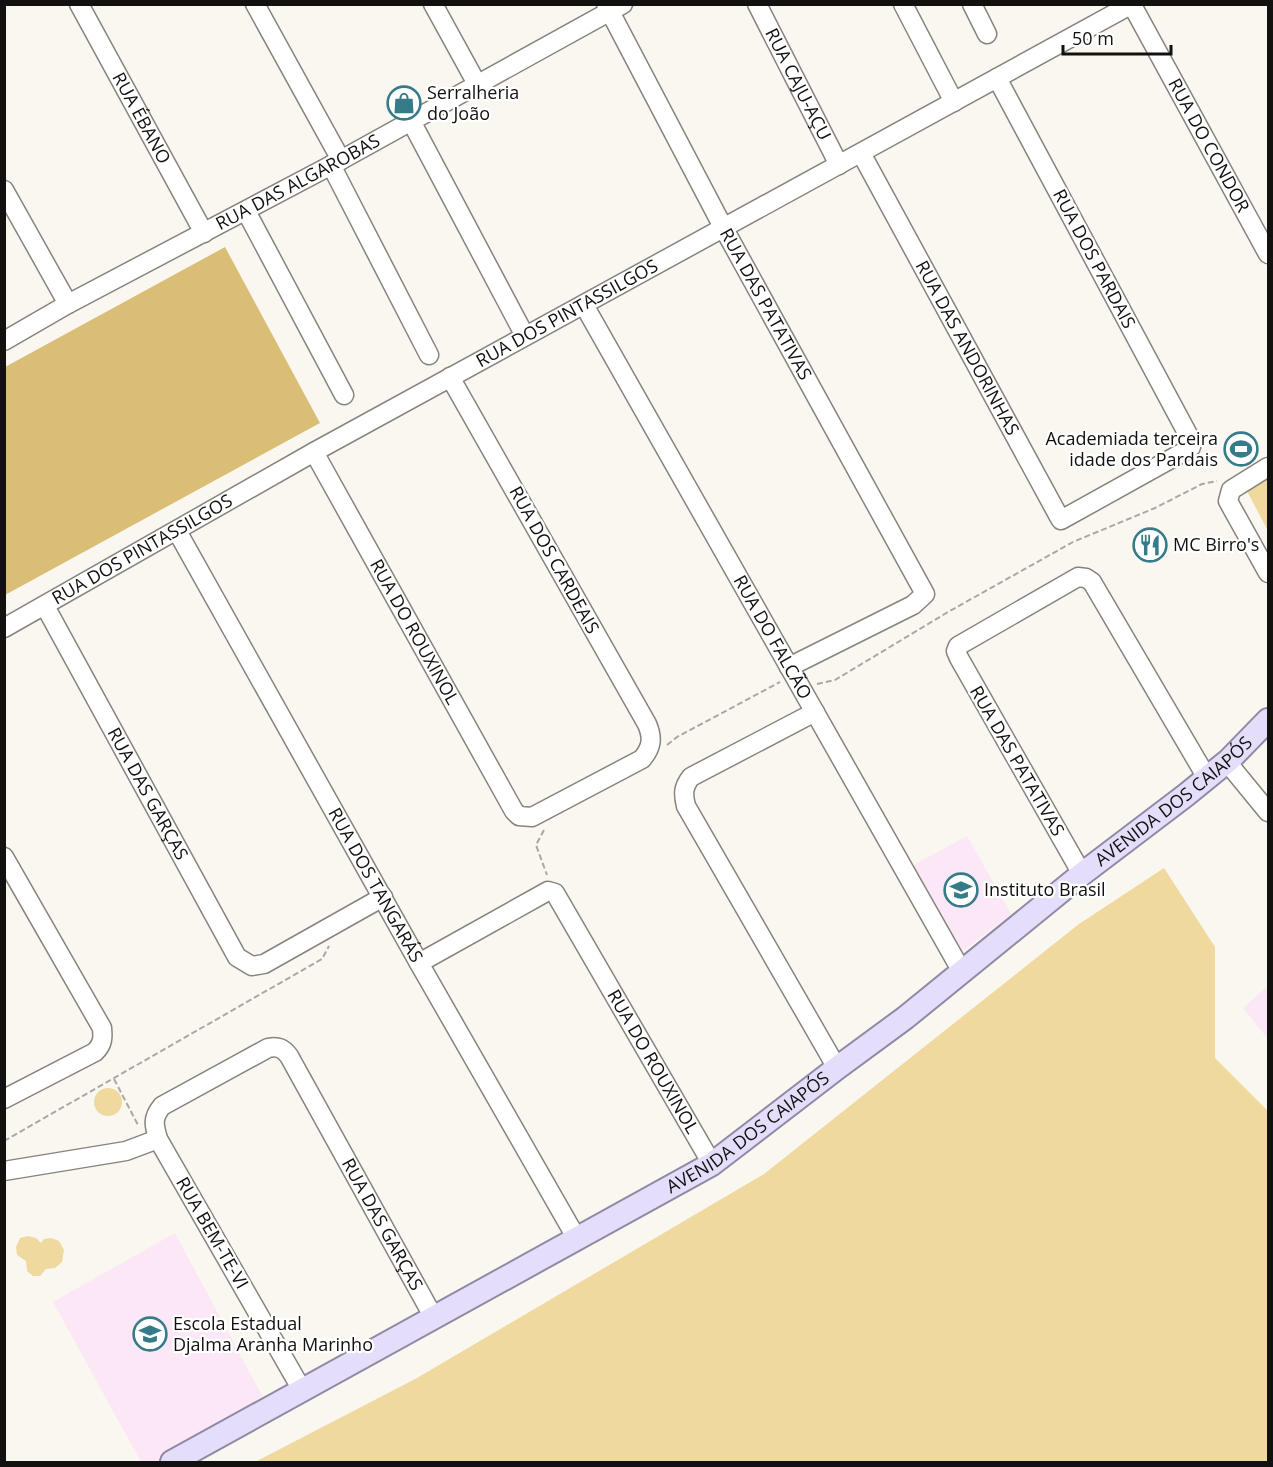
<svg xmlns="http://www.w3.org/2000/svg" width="1273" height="1467" viewBox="0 0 1273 1467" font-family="'Open Sans',sans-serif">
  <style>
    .education { fill: #fbe7f6 }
    .green { fill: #f0d99f }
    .forest { fill: #dbbe76 }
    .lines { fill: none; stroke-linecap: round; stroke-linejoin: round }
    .minor-casing { stroke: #87847e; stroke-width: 21 }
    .major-casing { stroke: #9088a5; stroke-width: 26 }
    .path { stroke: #aba8a4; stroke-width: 2; stroke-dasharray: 6 3; stroke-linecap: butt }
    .minor { stroke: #fff; stroke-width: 18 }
    .major { stroke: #e5defa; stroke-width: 22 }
    .labels { text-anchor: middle; stroke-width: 4.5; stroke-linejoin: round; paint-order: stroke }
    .street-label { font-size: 18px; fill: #12110f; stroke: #fff }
    .poi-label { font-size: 18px; fill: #12110f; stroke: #fff; text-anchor: start }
  </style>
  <rect width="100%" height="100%" fill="#faf7f1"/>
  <g class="education">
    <path d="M967,836L1011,914L963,951L910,867Z"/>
    <path d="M1268,986V1039L1243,1008Z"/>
    <path d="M175,1233L266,1403L158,1462H141L53,1302Z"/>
  </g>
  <g class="green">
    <path d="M1268,479V531L1247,491Z"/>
    <path d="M1164,868L1215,947V1058L1268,1111V1462H255L417,1378L764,1174L1079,924Z"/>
    <circle cx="108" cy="1102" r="14"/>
    <path d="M28,1236L36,1238L41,1243L44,1239L51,1238L59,1241L64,1250L62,1262L55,1268L46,1269L40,1276H33L27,1271L26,1261L17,1255L16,1247L20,1238Z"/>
  </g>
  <path class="forest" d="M225,247L320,423L5,595V367Z"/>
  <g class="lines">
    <defs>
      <g id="minor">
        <path id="s1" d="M79,4L204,233"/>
        <path d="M255,4L341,160"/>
        <path d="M433,4L477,84"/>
        <path id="s2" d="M606,4L723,227L925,594L913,605L789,667"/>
        <path id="s3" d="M757,4L839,165"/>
        <path d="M903,4L954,102"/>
        <path d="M972,4L987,34"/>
        <path id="s4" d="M1132,5L1268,254"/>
        <path d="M411,121L525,336"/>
        <path id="s5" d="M861,153L1058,515L1061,520L1187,450L1191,447L1192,442L997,78"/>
        <path d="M331,165L429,355"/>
        <path d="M4,190L68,304"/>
        <path d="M246,211L344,395"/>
        <path id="s6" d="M584,305L961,970"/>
        <path id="s7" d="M4,341L68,304L341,160L623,4"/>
        <path id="s8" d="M314,452L514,811L519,816L532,817L642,759C652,747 653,738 647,724L450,377"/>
        <path d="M1268,467L1231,490L1228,501L1268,573"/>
        <path id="s9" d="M177,531L419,963L577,1239"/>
        <path id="s10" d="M45,606L237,957L252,966L264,964L383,897"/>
        <path id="s11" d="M4,628L314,452L1132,4"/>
        <path d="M815,712L691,777C683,787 683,794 686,806L837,1068"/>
        <path d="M1227,762L1268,812"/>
        <path d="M4,857L102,1028C103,1038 103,1044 95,1052L4,1099"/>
        <path d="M1082,874L959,658L956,651L958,646L1078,577L1086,578L1092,582L1207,778"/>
        <path id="s12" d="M419,963L548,891L555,893L712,1164"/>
        <path d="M4,1171L126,1151L158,1139"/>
        <path id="s13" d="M302,1390L158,1139C154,1125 152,1118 162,1106L268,1048C278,1046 283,1048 289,1056L434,1318"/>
      </g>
      <g id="major">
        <path id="s14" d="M172,1462L712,1164L837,1068L905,1018L1082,874L1186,795L1229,760L1268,720"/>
      </g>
    </defs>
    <use href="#minor" class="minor-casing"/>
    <use href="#major" class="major-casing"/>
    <g class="path">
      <path d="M817,684L835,680L948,612L1073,542L1155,508L1202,484L1217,481"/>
      <path d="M667,745L677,737L780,682"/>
      <path d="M544,830L536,845L547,875"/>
      <path d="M114,1079L138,1125"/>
      <path d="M4,1141L322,959L329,946"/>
    </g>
    <use href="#minor" class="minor"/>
    <use href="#major" class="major"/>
  </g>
  <defs>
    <symbol id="shop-ring" viewBox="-11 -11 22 22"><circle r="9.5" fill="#fff" stroke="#357b88" stroke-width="1.5"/><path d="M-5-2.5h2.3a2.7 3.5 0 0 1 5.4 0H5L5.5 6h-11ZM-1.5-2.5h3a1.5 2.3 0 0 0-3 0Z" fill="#357b88"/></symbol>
    <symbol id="stadium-ring" viewBox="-11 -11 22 22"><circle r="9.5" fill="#fff" stroke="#357b88" stroke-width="1.5"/><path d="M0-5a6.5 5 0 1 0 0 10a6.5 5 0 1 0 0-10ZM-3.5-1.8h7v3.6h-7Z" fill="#357b88"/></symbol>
    <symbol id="restaurant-ring" viewBox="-11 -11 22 22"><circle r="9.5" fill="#fff" stroke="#357b88" stroke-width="1.5"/><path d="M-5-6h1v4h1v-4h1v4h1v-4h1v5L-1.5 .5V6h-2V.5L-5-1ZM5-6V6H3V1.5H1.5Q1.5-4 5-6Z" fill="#357b88"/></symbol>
    <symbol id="school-ring" viewBox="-11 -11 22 22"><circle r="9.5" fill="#fff" stroke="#357b88" stroke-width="1.5"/><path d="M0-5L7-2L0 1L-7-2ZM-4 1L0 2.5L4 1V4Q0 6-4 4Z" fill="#357b88"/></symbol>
  </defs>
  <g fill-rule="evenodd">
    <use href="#shop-ring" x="385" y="84" width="38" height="38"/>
    <use href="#stadium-ring" x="1222" y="430" width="38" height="38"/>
    <use href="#restaurant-ring" x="1131" y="526" width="38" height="38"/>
    <use href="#school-ring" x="942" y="871" width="38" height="38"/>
    <use href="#school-ring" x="131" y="1315" width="38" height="38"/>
  </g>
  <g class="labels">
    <g class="street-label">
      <text dy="6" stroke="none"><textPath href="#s3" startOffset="90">RUA CAJU-AÇU</textPath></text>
      <text dy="6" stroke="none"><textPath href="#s1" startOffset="130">RUA ÉBANO</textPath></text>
      <text dy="6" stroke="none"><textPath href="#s4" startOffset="160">RUA DO CONDOR</textPath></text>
      <text dy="6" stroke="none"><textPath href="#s7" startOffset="334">RUA DAS ALGAROBAS</textPath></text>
      <text transform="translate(1094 259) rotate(62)" y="6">RUA DOS PARDAIS</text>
      <text dy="6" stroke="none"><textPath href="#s2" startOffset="340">RUA DAS PATATIVAS</textPath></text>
      <text dy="6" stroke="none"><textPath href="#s11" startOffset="645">RUA DOS PINTASSILGOS</textPath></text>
      <text dy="6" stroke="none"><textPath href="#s5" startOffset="222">RUA DAS ANDORINHAS</textPath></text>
      <text dy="6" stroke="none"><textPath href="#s11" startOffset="159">RUA DOS PINTASSILGOS</textPath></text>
      <text transform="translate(554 560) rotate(61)" y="6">RUA DOS CARDEAIS</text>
      <text dy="6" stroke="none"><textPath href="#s8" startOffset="206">RUA DO ROUXINOL</textPath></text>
      <text dy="6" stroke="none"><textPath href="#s6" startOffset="382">RUA DO FALCÃO</textPath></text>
      <text transform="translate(1017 761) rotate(60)" y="6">RUA DAS PATATIVAS</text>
      <text dy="6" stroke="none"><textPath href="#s10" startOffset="214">RUA DAS GARÇAS</textPath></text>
      <text dy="6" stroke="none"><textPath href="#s14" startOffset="1204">AVENIDA DOS CAIAPÓS</textPath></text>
      <text dy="6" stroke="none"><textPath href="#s9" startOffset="406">RUA DOS TANGARÁS</textPath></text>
      <text dy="6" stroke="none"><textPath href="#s12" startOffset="350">RUA DO ROUXINOL</textPath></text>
      <text dy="6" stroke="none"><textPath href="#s14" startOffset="664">AVENIDA DOS CAIAPÓS</textPath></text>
      <text dy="6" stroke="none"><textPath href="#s13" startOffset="662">RUA DAS GARÇAS</textPath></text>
      <text transform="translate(212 1233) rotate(60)" y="6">RUA BEM-TE-VI</text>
    </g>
    <g class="poi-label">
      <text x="427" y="99">Serralheria<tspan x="427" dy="21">do João</tspan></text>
      <text x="1218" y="445" text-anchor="end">Academiada terceira<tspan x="1218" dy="21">idade dos Pardais</tspan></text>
      <text x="1173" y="551">MC Birro's</text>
      <text x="984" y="896">Instituto Brasil</text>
      <text x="173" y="1330">Escola Estadual<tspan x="173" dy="21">Djalma Aranha Marinho</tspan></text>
    </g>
  </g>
  <rect width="1273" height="1467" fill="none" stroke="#12110f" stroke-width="12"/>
  <path d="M1063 45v9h108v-9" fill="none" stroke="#12110f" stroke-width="3"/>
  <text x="1072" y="45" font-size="18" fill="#12110f" stroke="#ffffff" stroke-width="4.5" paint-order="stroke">50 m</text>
</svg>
